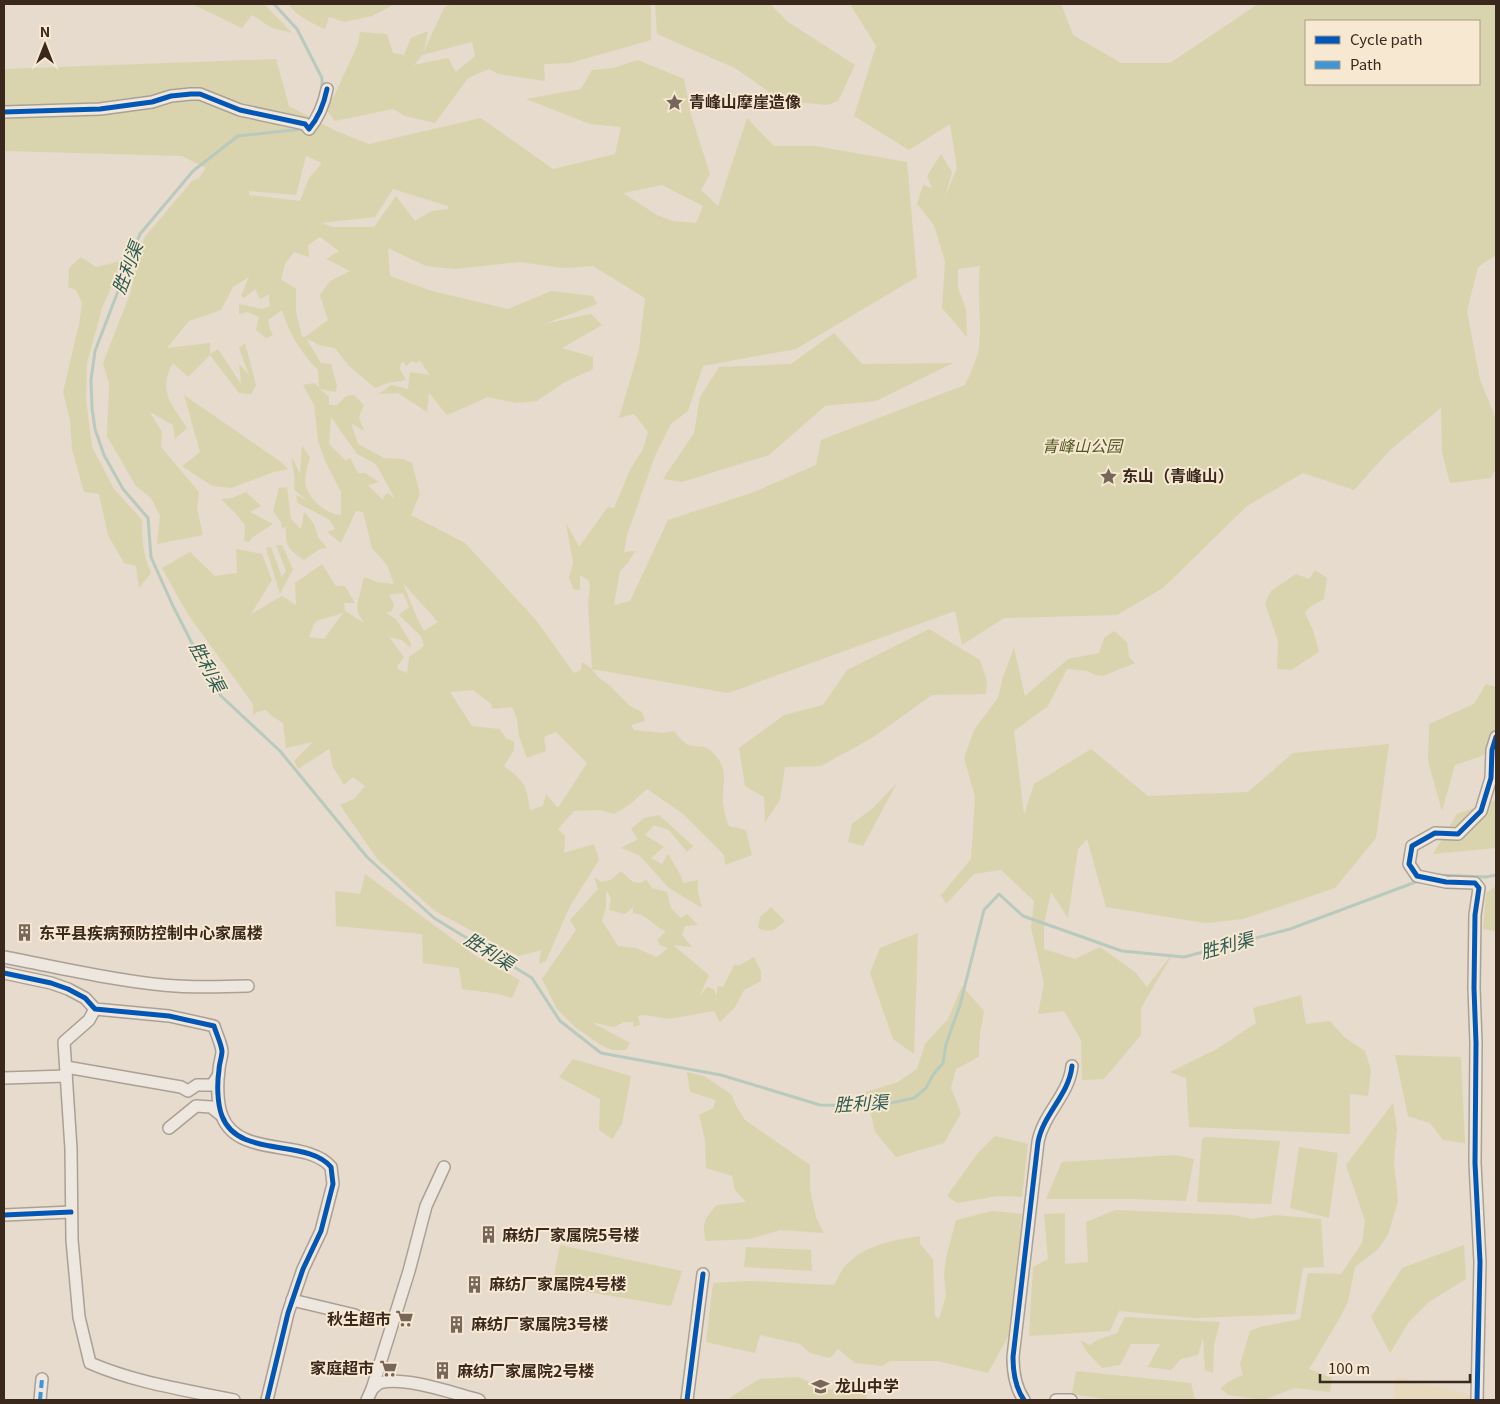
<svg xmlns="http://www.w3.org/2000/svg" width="1500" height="1404" viewBox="0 0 1500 1404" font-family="Georgia,'Noto Sans SC',serif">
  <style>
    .farmland { fill: #e6d9bc }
    .green { fill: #d9d4ae; fill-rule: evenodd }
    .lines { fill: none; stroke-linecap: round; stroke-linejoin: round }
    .stream { stroke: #b8cabd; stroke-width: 3 }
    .street-casing { stroke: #aba096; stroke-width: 14 }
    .street { stroke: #ede7df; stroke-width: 11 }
    .quiet { stroke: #3e96d5; stroke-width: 4; stroke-dasharray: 8 4; stroke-linecap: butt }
    .cycleway-casing { stroke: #f7e8d2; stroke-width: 8 }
    .cycleway { stroke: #0057b8; stroke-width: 5 }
    .labels { text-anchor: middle; stroke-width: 4; stroke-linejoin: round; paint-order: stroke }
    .poi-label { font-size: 16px; font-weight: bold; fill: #3a281d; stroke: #f7e8d2; text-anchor: start }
    .park-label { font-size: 16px; font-style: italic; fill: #505822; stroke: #f7e8d2 }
    .water-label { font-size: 18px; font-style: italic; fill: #2b5b52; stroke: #f7e8d2 }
  </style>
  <rect width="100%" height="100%" fill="#e6dbcc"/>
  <path class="farmland" d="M1396,1377L1470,1395V1400H1394Z"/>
  <g class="green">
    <path d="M192,4H264L292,33L272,28L252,15L242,28Z"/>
    <path d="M288,4H395L372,16L344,22L329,17L325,29C311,23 297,16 288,4Z"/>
    <path d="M450,4H651V40L570,63L544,64L545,81L498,74L489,69L468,78L435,123L405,116L393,109L335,121L325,108L335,94L358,44L360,32L387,34L393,53L404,55L411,38L428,31L424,51L444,8ZM472,42L475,56L456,72L448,58L414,65L422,55Z"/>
    <path d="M655,4H770L788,22L855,65L838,101L827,105L782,101L735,68L657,34Z"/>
    <path d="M850,4H1061L1073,35L1121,63H1170L1258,4H1496V255L1478,267L1467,311L1480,380L1496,419V468L1491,478L1450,483L1442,452L1441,408L1390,450L1354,490L1303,473L1247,506L1163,588L1117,615L1004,618L962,645L955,611L728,693L592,669L598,677L610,686L630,706L642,712L645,721L631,725L634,730L664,733L674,731C678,735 683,743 688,745C697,748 703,743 713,753C730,769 722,784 723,804C724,812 726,819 729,826L746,830L752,855L725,865L724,855L682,813L647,789L629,805L614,814L600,810L574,811L558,829L565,836L564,853L594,844L599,860L570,906L546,961L539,964L541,950L519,956L435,911L378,860L340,805L354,799L365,786L353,777L344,785L333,767L329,749L298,769L294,761L313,742L286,748L283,723L272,716L266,710L257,712L253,715V704L187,613L162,568L190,552L215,576L237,573L236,549L262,554L272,580L251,614L282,596L296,605L295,583L322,564L336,586H345L355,603H344L345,611L364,623L358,613L357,606L364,577L377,582L394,584L387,565L372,548L363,512L356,511L341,543L327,532L335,529L330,520L298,503L296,495L306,500L294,489C296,478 292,469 292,457L300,474L302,445L310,458C308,465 305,475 305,482C306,497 326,515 341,515V492L325,461L318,441L314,405L303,385L314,383L319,387L318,370C302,354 288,332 282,310L268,320L270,329L273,335L266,338L256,330L259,317L247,312L239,314V304L262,309L270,306L269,299L270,294L260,299L255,289L244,298L241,296L249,277L233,287L221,310L189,321L167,348L210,343V354L218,349L241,384L239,364L249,375L239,348L245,343L256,385L251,394L239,393L210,355L188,377L173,363C157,391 172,405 187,428L175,439L173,425L150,412L162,432L161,447L199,492L197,509L203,535L157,544L160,516L151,498L136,486L107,436L109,383L103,363L130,294L144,238L192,181L199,178L206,168L182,156L4,151V69L276,59L289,106L336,131L369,144L481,118L553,169L615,154L621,127L590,124L526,99L581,89L592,70L613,68L638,60L684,79L691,115L710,174L701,190L718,206L747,118L774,146H815L907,162L917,277L796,349L703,366L688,411L671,424L655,456L627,535L624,552L635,551L628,563L620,571L614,605L630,601L668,520L754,492L816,465L821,440L965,385C970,374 977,360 979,348C982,321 977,293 980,266L958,269V288L966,309L967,337L942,308L945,262L934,225L917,204L923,185L932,188L927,176L941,154L952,172L945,197L957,168L950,124L909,150L854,116L876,46ZM1306,21H1479V84H1306ZM306,156L322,163L309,178L300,201L249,195V191L296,195ZM662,185L703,206L696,223L673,221L657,215L623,193ZM393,189L448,206V209L431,211L415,221L396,196L374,227H333L321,223L375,217ZM320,237L339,251L326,259L350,271L330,281L320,295L328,320L305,337L302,336L296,312V289L281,279L285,264L294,252L309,257L308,245ZM388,248L426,266L455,269L519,262L564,268L593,266L645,298L639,349L619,418L634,414L648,432L643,449L630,470L614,508L608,507L579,547L566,523L573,563L569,577L573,589L580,590V575L588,580L590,584L588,605L592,669L582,662L581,670L574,673L535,619L465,543L411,515L420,494L412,463L403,459L384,458L358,444L351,423L364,431L359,417L364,405L354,395L346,396L337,405H329V397L320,389L336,392L337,386L331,364L321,363L306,338L319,345L335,348L348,365L375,388L388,383L406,380L400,369L401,363L404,362L406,366L412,361L416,363L420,361L430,375L410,372L408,389L391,385L379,394L398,393L427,412L429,393L447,415L488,397L516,403L537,401L565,382L593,369V357L562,348L602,325L591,314L544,324L597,304L593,296L551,291L508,309L432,291L390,276ZM331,417L357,454L376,464L395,499L388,493L383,497L385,499H382L368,485L379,482L365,473H358L350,458L346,461L329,444ZM403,583L438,622L424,631L417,618ZM403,593L409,607L399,615L421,636L424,646L409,657L407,673L399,670L397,667L404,657L389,637L402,640L410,648L411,643L396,619L386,613L392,611L394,604L389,595ZM344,612L324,639L309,637L315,622C324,617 334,617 344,612ZM473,690L491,704L492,709L512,707L517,719L519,736L527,758L546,751L544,737L556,732L587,763L558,808L546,794L543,806L530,810C526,784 525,782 504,766L514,750V742L506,738L500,729L472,726L450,692Z"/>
    <path d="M125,256L102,308L87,363L86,399L92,447L114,489L142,520C142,541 143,554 151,573L139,588L136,566L124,563L108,535L99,494L84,492L72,449L70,420L63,392L79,324L82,303L76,290L68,287L69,268L81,257L96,267L117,262Z"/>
    <path d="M834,333L862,364L953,363L876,401L825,406L769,455L682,482L663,479L694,433L700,397L719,367L791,364Z"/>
    <path d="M184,395L281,462L288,469L274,472L231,488L212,486L182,466L200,452Z"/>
    <path d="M287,487L291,519L301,529L304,512L314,524L318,537L327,548L320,549L304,560C288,550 285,545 286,527L282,529L281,522L273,511L279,488Z"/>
    <path d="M246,492L261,506L250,512L273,524L253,537L249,542L244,541L245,525L235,513L221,499L232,498Z"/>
    <path d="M276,545H282L293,569L280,594L266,548L271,547L282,577L286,571Z"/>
    <path d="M1315,570L1327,578L1324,599L1310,607L1305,613L1313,630L1319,652L1291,670L1277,669L1278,641L1265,603L1271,591L1296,574L1309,579Z"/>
    <path d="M929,629L980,660L987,681L986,694L932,695L872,738L821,766L785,767L780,800L765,822L764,797L745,786L739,748L784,715L823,705L847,670Z"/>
    <path d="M1114,631L1127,642L1129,657L1135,663L1103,676L1095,675L1088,671L1067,669L1048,706L1014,731L1024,815L1034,784L1091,749L1148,796L1248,792L1293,753L1389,744L1376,838L1335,888L1243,919L1205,923L1106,907L1087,839L1078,849L1068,918L1051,892L1044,925V949L1075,959L1100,947L1135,972L1147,987L1175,950L1141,1008V1035L1104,1079L1082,1080L1081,1040L1064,1011L1038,1014L1044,983L1031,928L1034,901L1001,870L974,874L946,904L941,895L971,859L975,797L964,758L974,730L998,698L1003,677L1014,648L1025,696L1068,659L1099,653L1104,638Z"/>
    <path d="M1486,684L1496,687V751L1455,765L1442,811L1428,761L1429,724L1474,704Z"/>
    <path d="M897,783L863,846L848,842L852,824L873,808Z"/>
    <path d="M1496,800V848L1433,854L1457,814Z"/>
    <path d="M659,815L693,846L687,852L669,830L654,825L645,835L664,847L651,858L662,864L668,854L681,876L683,883L698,880V892L702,908L669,888L639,855L621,848L638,839L631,829L644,818Z"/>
    <path d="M621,871L633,882L640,883L646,880L652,888L667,892L671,908L681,918L687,914L698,925L685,926L682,935L692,947L673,945L709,975L699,997L707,987L714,989L717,996V986L723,987L735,964L738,966L754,957L761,971V981L744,990L735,1007L720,1022L714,1011L669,1019L645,1015L638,1016L640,1025L633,1027V1022H624L614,1027L591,1022L630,1043L626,1050H612L599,1044L574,1026L557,1009L542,979L576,930L570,920L598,889L594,877L601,882L611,880ZM606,890L611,898L609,910L625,914L633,907V913C649,915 653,927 666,931L657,940L660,945L668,948L657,957L636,948L618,946L602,921L606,907Z"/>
    <path d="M365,874L477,957L520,980L512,998L499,994L462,989L459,968L423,963L422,934L336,926L335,891L360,894Z"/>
    <path d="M1496,886V931L1483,929L1486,893Z"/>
    <path d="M771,907L785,921C775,930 770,934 758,928L760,917Z"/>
    <path d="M918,933L914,1054L893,1039L870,973L880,948Z"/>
    <path d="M962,986L984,1011L980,1034L979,1057L956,1069L951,1088L961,1113L944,1143L896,1157L875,1132L866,1092L898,1082L917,1069L925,1044L948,1019Z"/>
    <path d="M1301,995L1306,1024L1330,1021L1344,1037L1365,1051L1371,1070L1368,1096L1350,1094V1134L1189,1127L1186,1078L1170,1072L1217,1049L1256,1023L1253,1008Z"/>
    <path d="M1395,1055L1461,1057L1465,1143L1443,1140L1430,1123L1408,1116Z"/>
    <path d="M573,1059L631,1076L622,1124L612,1139L599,1130L600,1099L559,1077Z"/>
    <path d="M687,1072L704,1076L732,1095L735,1104L745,1120L810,1165V1189L816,1217L824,1233L780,1230L750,1239L706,1241C701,1223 705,1218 717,1205L746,1202L735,1190L732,1176L706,1168L705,1140L699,1115L713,1108L716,1100L690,1092Z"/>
    <path d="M1393,1103L1397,1128L1394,1162L1398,1201L1388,1235L1377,1250L1355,1267L1348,1302L1338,1321L1309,1369L1332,1378L1330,1392L1295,1388L1263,1400L1229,1395L1220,1389L1228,1382L1243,1375L1240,1364L1250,1331L1260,1327L1300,1319L1308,1273L1341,1274L1362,1243L1365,1221L1346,1165Z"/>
    <path d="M995,1136L1028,1144L1022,1197L998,1196L957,1203L947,1196L978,1153Z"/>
    <path d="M1205,1137L1280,1141L1271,1204L1197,1202L1202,1139Z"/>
    <path d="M1299,1147L1338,1153L1329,1218L1290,1208Z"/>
    <path d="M1175,1155L1194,1159L1186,1201L1134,1199H1046L1062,1162Z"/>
    <path d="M1115,1210L1233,1215L1252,1219L1275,1215L1321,1219L1324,1267L1303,1268L1295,1314L1194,1318L1119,1311L1110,1331L1029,1336L1033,1267L1048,1259L1044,1214L1065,1213V1264L1088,1262L1086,1222Z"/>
    <path d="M993,1211L1022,1214L1009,1335L988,1373L937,1361H890L882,1366L855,1363L838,1349L830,1358L810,1353L800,1344L760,1335L755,1353L706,1342L713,1283L749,1281L834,1285C838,1279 841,1270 846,1265C865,1244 895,1240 920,1236V1244L933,1259L935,1316L939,1319L946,1296L944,1274L946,1258L956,1220Z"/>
    <path d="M560,1245L682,1271L671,1306L552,1286Z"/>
    <path d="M1464,1245L1466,1279L1429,1302L1408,1323L1390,1353L1371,1317L1402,1268Z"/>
    <path d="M746,1247L811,1250L812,1271L744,1267Z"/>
    <path d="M1125,1317L1220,1322L1214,1345L1213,1373L1205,1370L1203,1338L1198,1355L1181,1359L1171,1370L1148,1367L1160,1344H1131L1120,1365L1102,1368L1087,1352L1080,1340L1090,1345L1097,1340L1117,1333Z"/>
    <path d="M1076,1371L1191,1383L1195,1400H1112L1072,1394Z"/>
    <path d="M798,1377L828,1389L867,1392L866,1400H729L731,1397L759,1379Z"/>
  </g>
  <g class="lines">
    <g class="stream">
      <path d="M274,4L297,29L322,78V89"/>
      <path d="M305,128L303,129L238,136L193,171L140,234L95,351L91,380L92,408L95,429L104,455L123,489L148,518L151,557L172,604L202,663L221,696L280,751L367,857L434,918L532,978L560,1021L601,1053L721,1075L820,1105L877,1106L914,1098L926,1088L933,1075L943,1063L946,1044L960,1005L984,910L999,894L1023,916L1122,951L1184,957L1290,929L1421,880"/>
      <path d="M1438,875L1486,877L1496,875"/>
    </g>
    <defs>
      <g id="street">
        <path d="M4,112L100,109L152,102L171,96L191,94H200L240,110L305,124L309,129C319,117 324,104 327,89"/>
        <path d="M4,957C57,967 110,980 163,985C191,988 220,987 248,986"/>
        <path d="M4,973L51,983L68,989L85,998L95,1009L169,1016L214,1026C216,1033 221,1043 222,1051C222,1057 219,1064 219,1070C217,1083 217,1103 222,1116C238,1159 307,1138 331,1167L333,1184L321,1231L303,1269L288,1313L267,1400"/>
        <path d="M95,1009L89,1020L64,1042L71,1149L72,1240L79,1317L90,1363C136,1383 186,1390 234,1400"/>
        <path d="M66,1067L181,1087L188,1091L197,1085H212L218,1076"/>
        <path d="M4,1078L66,1076"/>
        <path d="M169,1128L196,1106L211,1107L221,1115"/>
        <path d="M4,1215L71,1212"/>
        <path d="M292,1300L355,1315"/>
        <path d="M372,1389L379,1383C406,1376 452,1393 479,1400"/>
        <path d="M40,1400L42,1379"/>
        <path d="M367,1400L372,1389L409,1271L426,1206L444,1167"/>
        <path d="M687,1400L703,1274"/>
        <path d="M1024,1400C1015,1387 1013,1373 1013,1357L1038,1142C1043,1114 1069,1095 1072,1066"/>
        <path d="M1056,1400H1071"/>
        <path d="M1477,1400L1480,1262L1475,1163L1476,1043L1474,988L1475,915L1479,888L1475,883L1446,882L1417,876L1409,864L1412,846L1435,833L1458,834L1481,811L1491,778L1492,750L1496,737"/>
      </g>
    </defs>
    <use href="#street" class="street-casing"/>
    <use href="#street" class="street"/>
    <path class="quiet" d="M40,1400L42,1379"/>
    <defs>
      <g id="cycleway">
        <path d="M4,112L100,109L152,102L171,96L191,94H200L240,110L305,124L309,129C319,117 324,104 327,89"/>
        <path d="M4,973L51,983L68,989L85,998L95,1009L169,1016L214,1026C216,1033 221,1043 222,1051C222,1057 219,1064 219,1070C217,1083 217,1103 222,1116C238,1159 307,1138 331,1167L333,1184L321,1231L303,1269L288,1313L267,1400"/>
        <path d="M4,1215L71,1212"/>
        <path d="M687,1400L703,1274"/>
        <path d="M1024,1400C1015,1387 1013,1373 1013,1357L1038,1142C1043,1114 1069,1095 1072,1066"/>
        <path d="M1477,1400L1480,1262L1475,1163L1476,1043L1474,988L1475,915L1479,888L1475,883L1446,882L1417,876L1409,864L1412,846L1435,833L1458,834L1481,811L1491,778L1492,750L1496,737"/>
      </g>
    </defs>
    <use href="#cycleway" class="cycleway-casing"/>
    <use href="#cycleway" class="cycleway"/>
  </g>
  <defs>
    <symbol id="sight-bare" viewBox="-9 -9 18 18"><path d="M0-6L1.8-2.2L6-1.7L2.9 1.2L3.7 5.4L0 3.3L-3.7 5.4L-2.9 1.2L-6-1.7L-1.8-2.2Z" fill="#76675a" stroke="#f7e8d2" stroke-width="2.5" paint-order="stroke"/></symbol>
    <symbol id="building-bare" viewBox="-9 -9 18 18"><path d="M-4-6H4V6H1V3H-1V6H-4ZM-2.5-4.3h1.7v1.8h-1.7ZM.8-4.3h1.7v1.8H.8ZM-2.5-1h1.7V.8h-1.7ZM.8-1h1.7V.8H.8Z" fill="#76675a" stroke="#f7e8d2" stroke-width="2.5" paint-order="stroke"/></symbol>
    <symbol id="supermarket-bare" viewBox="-9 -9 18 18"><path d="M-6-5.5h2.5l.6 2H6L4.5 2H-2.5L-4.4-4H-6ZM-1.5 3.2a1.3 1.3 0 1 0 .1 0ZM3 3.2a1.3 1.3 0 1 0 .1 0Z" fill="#76675a" stroke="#f7e8d2" stroke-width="2.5" paint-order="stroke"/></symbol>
    <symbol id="school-bare" viewBox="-9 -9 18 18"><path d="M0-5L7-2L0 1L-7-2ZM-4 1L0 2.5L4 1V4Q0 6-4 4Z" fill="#76675a" stroke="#f7e8d2" stroke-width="2.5" paint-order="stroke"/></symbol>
  </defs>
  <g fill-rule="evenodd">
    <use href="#sight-bare" x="662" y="90" width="25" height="25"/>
    <use href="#sight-bare" x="1096" y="464" width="25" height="25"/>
    <use href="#building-bare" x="12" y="920" width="25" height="25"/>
    <use href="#building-bare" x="476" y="1222" width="25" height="25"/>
    <use href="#building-bare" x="462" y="1272" width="25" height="25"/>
    <use href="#supermarket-bare" x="392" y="1306" width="25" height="25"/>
    <use href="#building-bare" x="444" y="1312" width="25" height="25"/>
    <use href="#supermarket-bare" x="376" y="1356" width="25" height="25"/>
    <use href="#building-bare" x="430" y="1358" width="25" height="25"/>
    <use href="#school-bare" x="808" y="1374" width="25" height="25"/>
  </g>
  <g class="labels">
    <g class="poi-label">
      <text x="689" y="108">青峰山摩崖造像</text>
      <text x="1122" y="482">东山（青峰山）</text>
      <text x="39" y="939">东平县疾病预防控制中心家属楼</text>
      <text x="502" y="1241">麻纺厂家属院5号楼</text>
      <text x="489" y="1290">麻纺厂家属院4号楼</text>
      <text x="391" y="1325" text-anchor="end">秋生超市</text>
      <text x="471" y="1330">麻纺厂家属院3号楼</text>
      <text x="374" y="1374" text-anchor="end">家庭超市</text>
      <text x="457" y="1377">麻纺厂家属院2号楼</text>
      <text x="835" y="1392">龙山中学</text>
    </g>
    <g class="park-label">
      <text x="1082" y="452">青峰山公园</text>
    </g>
    <g class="water-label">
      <text transform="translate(128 268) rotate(-69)" y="6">胜利渠</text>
      <text transform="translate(207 667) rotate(62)" y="6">胜利渠</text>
      <text transform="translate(1227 946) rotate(-15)" y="6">胜利渠</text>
      <text transform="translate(489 952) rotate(32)" y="6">胜利渠</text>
      <text transform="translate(861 1104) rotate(-3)" y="6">胜利渠</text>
    </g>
  </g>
  <rect width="1500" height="1404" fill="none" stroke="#3a281d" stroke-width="10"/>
  <rect x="1305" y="20" width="175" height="65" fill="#f7e8d2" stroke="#ab9b8a"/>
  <rect x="1315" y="36" width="25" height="8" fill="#0057b8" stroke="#ab9b8a"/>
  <text x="1350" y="45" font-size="15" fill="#3a281d">Cycle path</text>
  <rect x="1315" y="61" width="25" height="8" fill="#3e96d5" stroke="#ab9b8a"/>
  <text x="1350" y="70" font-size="15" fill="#3a281d">Path</text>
  <g transform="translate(45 45)" stroke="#f7e8d2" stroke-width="4" paint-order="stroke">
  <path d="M0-4L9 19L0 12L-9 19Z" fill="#3a281d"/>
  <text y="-8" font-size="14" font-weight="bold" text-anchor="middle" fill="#3a281d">N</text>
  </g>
  <path d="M1320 1374v8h150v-8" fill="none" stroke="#3a281d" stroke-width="2.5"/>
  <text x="1328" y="1374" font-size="15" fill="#3a281d" stroke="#f7e8d2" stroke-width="4" paint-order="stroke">100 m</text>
</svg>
